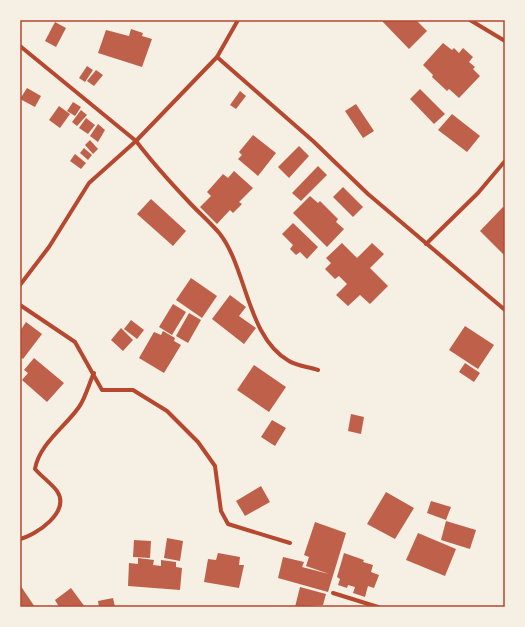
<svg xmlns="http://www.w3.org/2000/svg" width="525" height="627" viewBox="0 0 525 627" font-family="Inter,sans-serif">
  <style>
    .building { fill: #bf614a }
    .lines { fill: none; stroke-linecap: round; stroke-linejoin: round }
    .minor { stroke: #b5482f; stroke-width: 4 }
    .neatline { fill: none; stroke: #b5482f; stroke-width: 1.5 }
  </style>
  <rect width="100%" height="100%" fill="#f6efe4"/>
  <g class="building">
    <path d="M381,20H416L427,31L409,49Z"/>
    <path d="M55,22L66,28L56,47L45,41Z"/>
    <path d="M131,29L143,33L142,36L152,39L142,67L98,53L106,30L129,36Z"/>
    <path d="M443,43L452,50L454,48L459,53L463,48L473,57L469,62L475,67L473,69L480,76L459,98L449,89L447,91L432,77L433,75L423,65Z"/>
    <path d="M87,66L93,70L85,82L79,78Z"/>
    <path d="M96,70L103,75L94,86L87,81Z"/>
    <path d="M27,88L41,96L35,107L20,99Z"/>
    <path d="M420,89L445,114L434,124L410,99Z"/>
    <path d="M240,91L246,96L236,109L230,105Z"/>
    <path d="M73,102L81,107L75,116L67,111Z"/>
    <path d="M356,104L374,131L363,138L345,111Z"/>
    <path d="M59,106L70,114L60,128L49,120Z"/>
    <path d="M81,110L87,115L77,126L72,122Z"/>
    <path d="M452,114L480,136L467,152L438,130Z"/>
    <path d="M86,118L95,125L88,134L79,128Z"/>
    <path d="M98,124L105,130L98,142L90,136Z"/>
    <path d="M253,135L276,153L258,176L238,159L242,155L239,152Z"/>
    <path d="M90,140L98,149L93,154L85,145Z"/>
    <path d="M299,146L309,156L289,178L278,167Z"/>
    <path d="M84,148L92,155L88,160L80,153Z"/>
    <path d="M75,154L86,163L81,169L70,161Z"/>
    <path d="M318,166L327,175L301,201L292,193Z"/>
    <path d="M234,171L253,188L239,202L242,204L233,213L230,210L217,224L200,207L211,196L207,192L223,174L228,178Z"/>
    <path d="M343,187L363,207L353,217L333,197Z"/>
    <path d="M310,196L318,203L320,201L338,219L336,222L344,229L327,247L293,213Z"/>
    <path d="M151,199L186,231L173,246L137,214Z"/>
    <path d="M503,207L505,209V256L480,231Z"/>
    <path d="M293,223L318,247L307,259L300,252L296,255L290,249L293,245L282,234Z"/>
    <path d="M342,243L357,258L372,243L384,254L370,268L388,286L370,304L360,295L348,306L336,295L347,284L339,276L335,279L325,269L331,263L326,258Z"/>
    <path d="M191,278L217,296L202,318L176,300Z"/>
    <path d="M230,295L246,307L239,316L256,328L244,344L212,319Z"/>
    <path d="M173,304L186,312L172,335L159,327Z"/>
    <path d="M189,313L201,320L188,343L176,336Z"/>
    <path d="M131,320L144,330L137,339L124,329Z"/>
    <path d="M26,322L42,334L23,359L20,357V331Z"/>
    <path d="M465,326L494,345L478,369L449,350Z"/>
    <path d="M121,328L133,340L123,351L111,340Z"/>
    <path d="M163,331L175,338L174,341L181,345L164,373L139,358L154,332L161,335Z"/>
    <path d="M34,358L64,383L47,402L22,380L28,373L24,370Z"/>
    <path d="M465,363L480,373L474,382L459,372Z"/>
    <path d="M254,365L286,387L269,412L237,390Z"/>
    <path d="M351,414L364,417L361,434L348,431Z"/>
    <path d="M272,420L286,428L275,446L261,437Z"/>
    <path d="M261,486L270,502L245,516L236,501Z"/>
    <path d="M386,492L414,508L395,539L367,524Z"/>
    <path d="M431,501L451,507L446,520L427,513Z"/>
    <path d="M446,521L476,530L470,549L441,540Z"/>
    <path d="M315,522L346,533L328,592L278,578L283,557L304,562L302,567L329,574L306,566L309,557L304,555Z"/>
    <path d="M418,533L456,549L445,576L406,560Z"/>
    <path d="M167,538L183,541L180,561L164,558Z"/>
    <path d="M134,540L151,541L150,558L133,557Z"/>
    <path d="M218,553L240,557L239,565H244L239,588L204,582L208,559L216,560Z"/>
    <path d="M344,553L364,560L363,562L373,565L371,572L379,575L374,588L368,586L365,597L353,593L355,587L348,585L347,588L338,585L340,579L337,577Z"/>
    <path d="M138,558L154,560L153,565L161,566V560L176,562V567L182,568L180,590L128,586L129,563L138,564Z"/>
    <path d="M20,585L35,607H20Z"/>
    <path d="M300,587L326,594L323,605L295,607Z"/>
    <path d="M71,588L85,607H59L55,600Z"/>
    <path d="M113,598L115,607H99L98,601Z"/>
  </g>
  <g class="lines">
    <g class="minor">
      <path d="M470,20L505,41"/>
      <path d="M20,46L136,141L217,57L238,20"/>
      <path d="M217,57L313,141L368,194L505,310"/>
      <path d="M426,244L478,193L505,161"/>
      <path d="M20,285L49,247L89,183L136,141C152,162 170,182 188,201C198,212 210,222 220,234C247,269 247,337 289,361C297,366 309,367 318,370"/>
      <path d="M20,305L75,342L102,390H133L167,411L198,442L215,466L221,511L228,524L290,543"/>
      <path d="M20,539C36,535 71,512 57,491C51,483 42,477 35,469C39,444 66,426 79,407C86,397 89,383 94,373"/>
      <path d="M333,593L378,607"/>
    </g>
  </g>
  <rect width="525" height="627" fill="none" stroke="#f6efe4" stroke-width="42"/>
  <rect x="21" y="21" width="483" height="585" class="neatline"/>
</svg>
